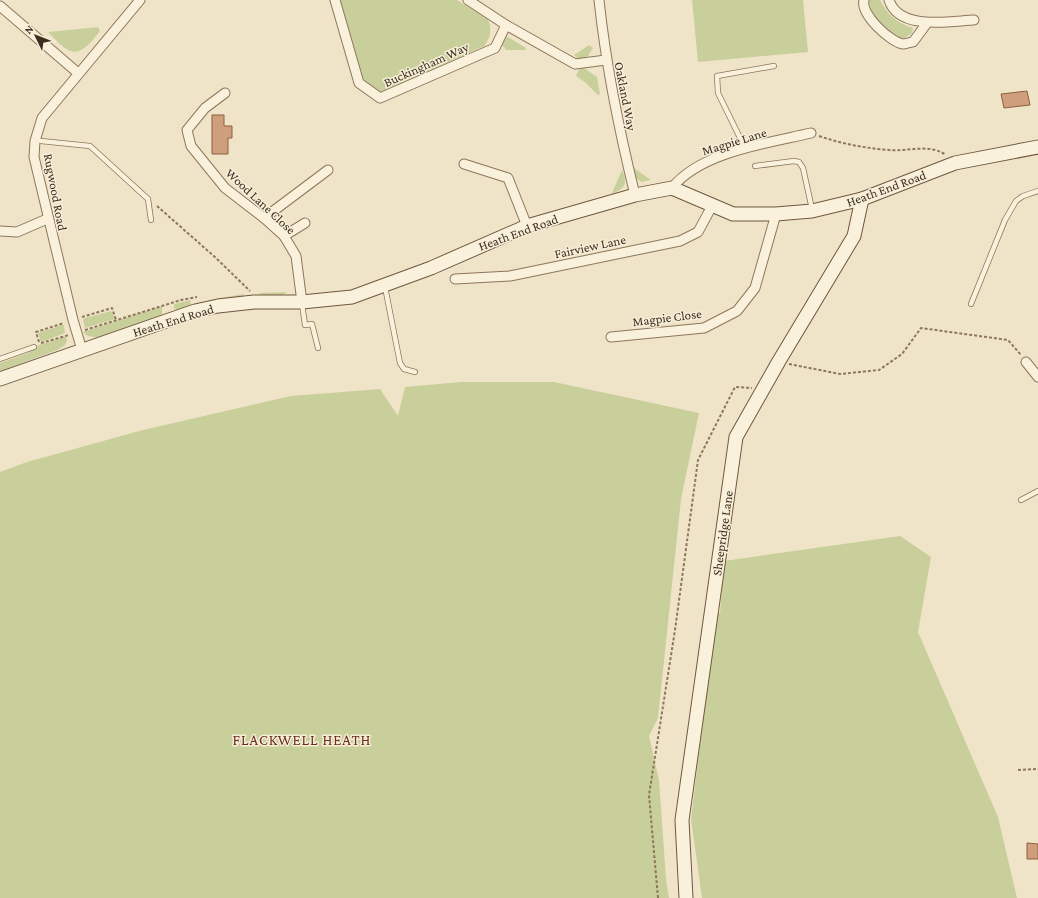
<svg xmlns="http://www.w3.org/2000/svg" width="1038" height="898" viewBox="0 0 1038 898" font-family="'Crimson Pro',serif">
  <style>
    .green { fill: #c9cf9b }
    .building { fill: #cf9f7d; stroke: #8d5f41 }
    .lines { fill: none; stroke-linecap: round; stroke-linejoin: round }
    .lane-casing { stroke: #8d765c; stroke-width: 6 }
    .street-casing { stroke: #8d765c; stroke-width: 11 }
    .secondary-casing { stroke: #6f573f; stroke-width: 15 }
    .path { stroke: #8d765c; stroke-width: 2; stroke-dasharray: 3 2; stroke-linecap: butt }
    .lane { stroke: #faf1dc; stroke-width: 4.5 }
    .street { stroke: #faf1dc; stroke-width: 9 }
    .secondary { stroke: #faf1dc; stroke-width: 13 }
    .labels { text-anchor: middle; stroke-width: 3; stroke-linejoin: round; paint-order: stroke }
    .street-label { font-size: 13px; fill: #3d2e20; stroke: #f7eed8 }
    .quarter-label { font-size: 15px; letter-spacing: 1px; fill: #6b2e1e; stroke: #f7eed8 }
  </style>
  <rect width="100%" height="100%" fill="#f0e4c8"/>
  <g class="green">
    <path d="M337,0H457L488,19C492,30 491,37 484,46L385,91L375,93L365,87Z"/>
    <path d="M692,0H803L808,52L698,62Z"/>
    <path d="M869,0H880C888,15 897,23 913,28L912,33L903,39C888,36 870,16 869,0Z"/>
    <path d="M98,27L100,31C78,59 72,58 48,32Z"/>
    <path d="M508,37L526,48L525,50H506L499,41Z"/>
    <path d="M589,45L593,48L588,56L579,60L574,55Z"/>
    <path d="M584,68L597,77L600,94L598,95L586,83L576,76L579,69Z"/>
    <path d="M632,168H634L651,180L641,182L636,178Z"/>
    <path d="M622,170C628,182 625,190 612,193Z"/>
    <path d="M287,292C280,299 267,298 258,293Z"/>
    <path d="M243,294L244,297L202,305L210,300Z"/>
    <path d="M190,300L191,306L178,311L174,308V304Z"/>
    <path d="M162,306V316L99,338L88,336L83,332Z"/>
    <path d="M111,311L115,319L85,328L83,320L85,318Z"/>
    <path d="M62,325H64L65,333L41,342L38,333Z"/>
    <path d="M64,337H66L67,341L65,345L57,350L0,371V363L28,353L39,345Z"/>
    <path d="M461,382H554L699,413L681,499L658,718L649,736L659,780L666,879L669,898H0V472L27,462L143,430L291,396L380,389L398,416L405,387Z"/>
    <path d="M900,536L931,557L918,632L998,817L1017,898H702L691,819L716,612L720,613L724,561Z"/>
  </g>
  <g class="building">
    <path d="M1027,91L1030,105L1004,108L1001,94Z"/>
    <path d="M212,115H224V126H232V138H228V154H212Z"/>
    <path d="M1027,843L1038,844V859H1027Z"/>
  </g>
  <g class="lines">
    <defs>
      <g id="lane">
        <path d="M41,141L90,146L148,199L151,220"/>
        <path d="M745,148L718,93L717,76L774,66"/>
        <path d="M755,166L794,161L799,162L803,168L812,209"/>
        <path d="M385,287L400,363L404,369L415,372"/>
        <path d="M302,304L305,325L312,324L318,348"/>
        <path d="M971,304L1005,220L1016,201L1023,196L1038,191"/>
        <path d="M0,359L34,347"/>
        <path d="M1021,500L1038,491"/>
      </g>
      <g id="street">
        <path d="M335,0L359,83L380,98L495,48L506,25"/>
        <path d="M468,0L506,25L575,64L606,60"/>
        <path d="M599,0C606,66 619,130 635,195"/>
        <path d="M864,0C860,14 890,42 903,44C906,44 910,42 913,42L927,23"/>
        <path d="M889,0C899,31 950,21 974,20"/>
        <path d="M0,6L78,73"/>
        <path d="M225,93L205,108L187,130L191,146L225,188L264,218L284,236L296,256L302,302"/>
        <path d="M464,164L508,178L527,226"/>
        <path d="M672,188C700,152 768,143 811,133"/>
        <path d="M264,218L328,170"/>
        <path d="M0,231L17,232L47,219"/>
        <path d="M284,236L305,223"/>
        <path d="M455,279L510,276L680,241L698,232L712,206"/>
        <path d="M611,337L704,328L737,311L755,288L776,214"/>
        <path d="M82,350L73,320L34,157L35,141L42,118L140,0"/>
        <path d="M1026,362L1038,377"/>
      </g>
      <g id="secondary">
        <path d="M0,379L195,311L218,306L254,302H302L352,297L431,268L527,226L635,195L672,188L733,214H776L812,211L862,199L955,163L1038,147"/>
        <path d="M686,898L682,820L736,437L779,361L854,236L862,199"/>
      </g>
    </defs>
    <use href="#lane" class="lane-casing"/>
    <use href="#street" class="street-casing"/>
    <use href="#secondary" class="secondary-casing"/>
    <g class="path">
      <path d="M819,136C843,144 864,148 889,150C907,152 929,143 946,155"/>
      <path d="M157,206L216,258L250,291"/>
      <path d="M82,317L112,308L116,320"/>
      <path d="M85,330L181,300L197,297"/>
      <path d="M39,342L36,332L64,323"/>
      <path d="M41,343L69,335"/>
      <path d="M789,364L840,374L879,370L902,354L921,328L1008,340L1021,355"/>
      <path d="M1018,770L1038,769"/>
      <path d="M658,898L649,795L675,630L698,460L735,387L752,388"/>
    </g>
    <use href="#lane" class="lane"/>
    <use href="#street" class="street"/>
    <use href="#secondary" class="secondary"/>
  </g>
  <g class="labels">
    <g class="street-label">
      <text transform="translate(426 64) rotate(-24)" y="5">Buckingham Way</text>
      <text transform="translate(626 96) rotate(79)" y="5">Oakland Way</text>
      <text transform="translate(734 141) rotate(-17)" y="5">Magpie Lane</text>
      <text transform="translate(886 188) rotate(-20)" y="5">Heath End Road</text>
      <text transform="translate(56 192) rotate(79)" y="5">Rugwood Road</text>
      <text transform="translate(261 201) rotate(43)" y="5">Wood Lane Close</text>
      <text transform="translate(518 232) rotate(-20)" y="5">Heath End Road</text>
      <text transform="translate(590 246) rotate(-12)" y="5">Fairview Lane</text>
      <text transform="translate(667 317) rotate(-7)" y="5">Magpie Close</text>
      <text transform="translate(173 320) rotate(-17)" y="5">Heath End Road</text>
      <text transform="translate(722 533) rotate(-82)" y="5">Sheepridge Lane</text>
    </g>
    <g class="quarter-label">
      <text x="302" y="745">FLACKWELL HEATH</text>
    </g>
  </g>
  <g transform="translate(36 36) rotate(313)" stroke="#f7eed8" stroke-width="3" paint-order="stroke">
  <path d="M0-3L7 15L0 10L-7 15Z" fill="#3d2e20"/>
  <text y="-6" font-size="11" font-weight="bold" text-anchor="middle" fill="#3d2e20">N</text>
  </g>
</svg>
